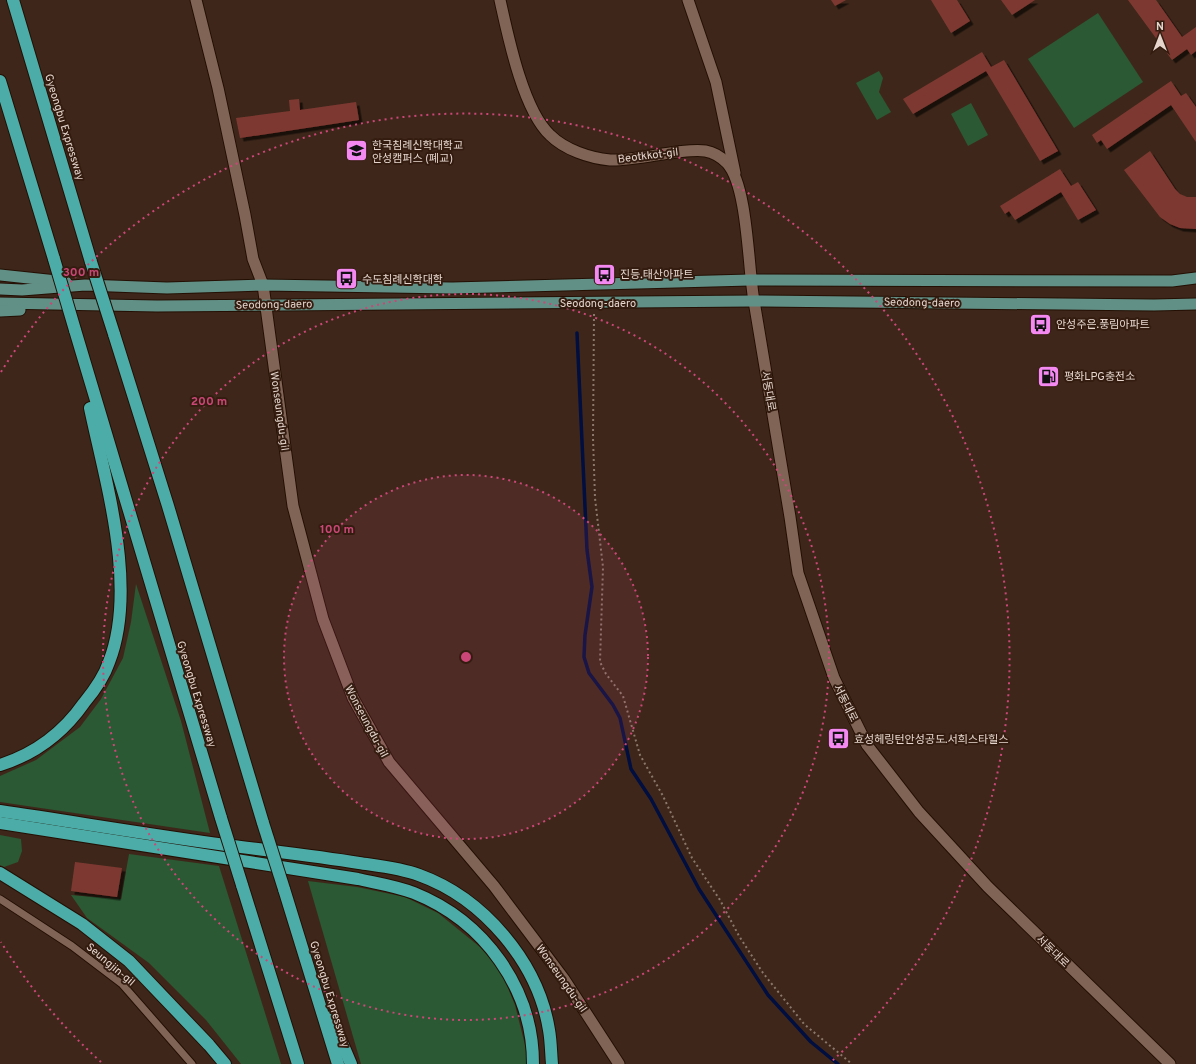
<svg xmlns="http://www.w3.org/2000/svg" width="1196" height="1064" viewBox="0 0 1196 1064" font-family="Overpass,'Noto Sans KR',sans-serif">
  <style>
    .green { fill: #2a5933 }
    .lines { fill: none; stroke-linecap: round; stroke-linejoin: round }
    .stream { stroke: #000e40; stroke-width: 3.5 }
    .building { fill: #7e3931; filter: url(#shadow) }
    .service-casing { stroke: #240f04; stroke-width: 9 }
    .minor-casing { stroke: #240f04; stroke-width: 13 }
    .tertiary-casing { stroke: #240f04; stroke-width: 13 }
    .primary-casing { stroke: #240f04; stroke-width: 13 }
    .motorway-casing { stroke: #240f04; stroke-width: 14 }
    .path { stroke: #8b776c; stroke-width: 2; stroke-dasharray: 2 3; stroke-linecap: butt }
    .service { stroke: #806556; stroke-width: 7 }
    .minor { stroke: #806556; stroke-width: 11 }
    .tertiary { stroke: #806556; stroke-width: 11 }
    .primary { stroke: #619087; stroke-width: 11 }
    .motorway { stroke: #4cada8; stroke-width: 12 }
    .motorway-bridge-casing { stroke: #240f04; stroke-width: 14; stroke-linecap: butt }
    .motorway-bridge { stroke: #4cada8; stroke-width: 12 }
    .ring { fill: none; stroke: #cb4778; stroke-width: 2; stroke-dasharray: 2 4 }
    .labels { text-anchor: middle; stroke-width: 4; stroke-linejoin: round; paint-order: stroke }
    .street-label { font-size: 11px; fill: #e5d5cd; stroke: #341d10 }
    .poi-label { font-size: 11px; fill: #e5d5cd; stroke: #341d10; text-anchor: start }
    .centre { fill: #cb4778; stroke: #341d10; stroke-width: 2 }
    .ring-label { font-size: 12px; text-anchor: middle; font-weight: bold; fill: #cb4778; stroke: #341d10; stroke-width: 4; stroke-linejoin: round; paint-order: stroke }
  </style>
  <defs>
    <filter id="shadow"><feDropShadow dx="3.5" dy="3.5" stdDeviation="0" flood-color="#0009"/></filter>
  </defs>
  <rect width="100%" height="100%" fill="#3e271a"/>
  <g class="green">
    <path d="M1098,13L1143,82L1074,128L1028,59Z"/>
    <path d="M879,71L883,78L879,92L891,112L877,120L856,83Z"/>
    <path d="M971,103L988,135L968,146L951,114Z"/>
    <path d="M136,584L181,721L210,833L0,802V776L36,760L80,727L101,699L123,658L131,622Z"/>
    <path d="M0,835L21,839L22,851L18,862L4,867L0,865Z"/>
    <path d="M129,854L219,866L281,1064H241L206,1020L149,963L87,918L71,895L121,899Z"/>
    <path d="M308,881L357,887L405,897L438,913L480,947L501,971L515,1005L527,1053L526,1064H361Z"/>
  </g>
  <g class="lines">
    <path class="stream" d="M577,333L587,550L592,587L585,635L584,657L589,673L613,705L620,718L631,769L651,799L699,889L768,995L811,1042L838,1064"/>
  </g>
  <g class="building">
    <path d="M831,0H846L835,6Z"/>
    <path d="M931,0H957L970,21L951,33Z"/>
    <path d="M1001,0H1035L1012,15Z"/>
    <path d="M1128,0H1156L1182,37L1196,27V51L1191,55L1187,49L1172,60Z"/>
    <path d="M982,52L991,67L1004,60L1058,151L1040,161L986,71L913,114L903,99Z"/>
    <path d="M1171,81L1181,96L1186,93L1196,107V142L1171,105L1107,149L1101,140L1097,143L1092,135Z"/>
    <path d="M299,99L300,110L356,102L359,120L240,138L236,118L290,111L289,100Z"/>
    <path d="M1150,151L1175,189L1180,194L1187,197H1196V229L1180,228L1170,224L1160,217L1124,170Z"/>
    <path d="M1060,169L1071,186L1078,182L1096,210L1078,220L1061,192L1015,220L1009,211L1005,214L1000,206Z"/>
    <path d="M75,862L122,868L117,897L71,891Z"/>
  </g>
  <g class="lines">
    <defs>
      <path id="service" d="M0,899L72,946L122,984L192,1064"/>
      <g id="minor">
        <path d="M196,0L218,88L245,215L253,259L263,285"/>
        <path d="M500,0C508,36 523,110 550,135C565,150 590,158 610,160C627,161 659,154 677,152C697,150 711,147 727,163C748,186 748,268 754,301"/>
        <path d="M688,0L716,82L735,173"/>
      </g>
      <g id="tertiary">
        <path d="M263,285L293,506L323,619L353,698L389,762L494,886L564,979L619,1064"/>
        <path d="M754,301L790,517L798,573L834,678L867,745L919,812L988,887L1170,1064"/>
      </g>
      <g id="primary">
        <path d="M0,275L66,282"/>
        <path d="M0,289L22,290L85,285L167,288L263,285L452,288L750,280L1172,281L1196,278"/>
        <path d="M0,303L157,306L754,301L1154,305L1196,304"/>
        <path d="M0,311L20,310"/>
      </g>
      <g id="motorway">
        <path d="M13,0L91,262"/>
        <path d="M0,81L54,259"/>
        <path d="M75,330L221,818"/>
        <path d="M114,334L168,506L263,823"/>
        <path d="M0,765C35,754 63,733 84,703C94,691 104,677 109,662C138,588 106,484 90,408"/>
        <path d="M0,811C75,822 151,835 226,845C271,851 315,856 359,863C379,866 400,868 419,875C483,898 538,962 549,1030C551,1041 551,1053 552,1064"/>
        <path d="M0,823L358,879C376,883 396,886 414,893C484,921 533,988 533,1064"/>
        <path d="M0,873L82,924L129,961L209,1045L225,1064"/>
        <path d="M242,885L298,1064"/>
        <path d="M284,889L338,1064"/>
        <path d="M331,1017L351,1064"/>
      </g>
    </defs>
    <use href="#service" class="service-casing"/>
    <use href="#minor" class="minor-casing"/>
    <use href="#tertiary" class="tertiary-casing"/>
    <use href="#primary" class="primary-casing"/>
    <use href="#motorway" class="motorway-casing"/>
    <path class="path" d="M594,314L593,438L595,498L603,567L600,662L606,674L623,696L640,755L663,796L692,858L720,900L739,936L763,973L804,1024L852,1064"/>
    <use href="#service" class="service"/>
    <use href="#minor" class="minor"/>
    <use href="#tertiary" class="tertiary"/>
    <use href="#primary" class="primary"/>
    <use href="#motorway" class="motorway"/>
    <defs>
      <g id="motorway-bridge">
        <path d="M54,259L75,330"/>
        <path d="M91,262L114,334"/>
        <path d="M221,818L242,885"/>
        <path d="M263,823L284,889"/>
      </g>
    </defs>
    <use href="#motorway-bridge" class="motorway-bridge-casing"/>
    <use href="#motorway-bridge" class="motorway-bridge"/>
  </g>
  <circle cx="466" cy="657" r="182" fill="#cb4778" fill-opacity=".12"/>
  <g class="ring">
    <circle cx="466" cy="657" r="182"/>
    <circle cx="466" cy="657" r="363"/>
    <path d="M101 1062A545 545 0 0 1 1 942M1 372A545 545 0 1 1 831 1062"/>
  </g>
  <defs>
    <symbol id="university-square" viewBox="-11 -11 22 22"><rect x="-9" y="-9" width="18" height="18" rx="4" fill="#f389f1" stroke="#341d10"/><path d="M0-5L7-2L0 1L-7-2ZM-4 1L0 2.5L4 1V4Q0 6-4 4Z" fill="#111"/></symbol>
    <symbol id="bus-square" viewBox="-11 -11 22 22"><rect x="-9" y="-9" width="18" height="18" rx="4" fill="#f389f1" stroke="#341d10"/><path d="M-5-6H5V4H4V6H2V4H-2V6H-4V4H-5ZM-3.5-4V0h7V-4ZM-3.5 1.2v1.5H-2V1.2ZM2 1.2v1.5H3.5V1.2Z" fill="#111"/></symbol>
    <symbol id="fuel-square" viewBox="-11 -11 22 22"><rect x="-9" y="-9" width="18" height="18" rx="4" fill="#f389f1" stroke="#341d10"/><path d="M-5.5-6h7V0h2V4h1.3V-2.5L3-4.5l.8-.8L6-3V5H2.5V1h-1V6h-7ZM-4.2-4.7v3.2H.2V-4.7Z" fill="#111"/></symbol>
  </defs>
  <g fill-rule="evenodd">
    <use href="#university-square" x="344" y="138" width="25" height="25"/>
    <use href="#bus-square" x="592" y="262" width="25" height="25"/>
    <use href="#bus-square" x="334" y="266" width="25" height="25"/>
    <use href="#bus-square" x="1028" y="312" width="25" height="25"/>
    <use href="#fuel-square" x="1036" y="364" width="25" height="25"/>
    <use href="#bus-square" x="826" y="726" width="25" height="25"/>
  </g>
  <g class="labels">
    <g class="street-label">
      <text transform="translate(65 127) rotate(73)" y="4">Gyeongbu Expressway</text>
      <text transform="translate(648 155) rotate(-7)" y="4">Beotkkot-gil</text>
      <text transform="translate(922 302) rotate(1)" y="4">Seodong-daero</text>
      <text x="598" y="307">Seodong-daero</text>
      <text transform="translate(274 304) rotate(-1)" y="4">Seodong-daero</text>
      <text transform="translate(769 391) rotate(80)" y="4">서동대로</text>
      <text transform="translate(280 411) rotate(82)" y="4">Wonseungdu-gil</text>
      <text transform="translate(197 694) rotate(73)" y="4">Gyeongbu Expressway</text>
      <text transform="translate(846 703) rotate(63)" y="4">서동대로</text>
      <text transform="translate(367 721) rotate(62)" y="4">Wonseungdu-gil</text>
      <text transform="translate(1053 951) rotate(44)" y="4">서동대로</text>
      <text transform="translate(111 964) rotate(40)" y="4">Seungjin-gil</text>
      <text transform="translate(562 978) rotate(55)" y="4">Wonseungdu-gil</text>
      <text transform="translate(330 994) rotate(73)" y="4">Gyeongbu Expressway</text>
    </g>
    <g class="poi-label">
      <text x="372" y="149">한국침례신학대학교<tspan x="372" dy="13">안성캠퍼스 (폐교)</tspan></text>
      <text x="620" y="278">진등.태산아파트</text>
      <text x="362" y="283">수도침례신학대학</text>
      <text x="1056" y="328">안성주은.풍림아파트</text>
      <text x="1064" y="380">평화LPG충전소</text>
      <text x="854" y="743">효성헤링턴안성공도.서희스타힐스</text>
    </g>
  </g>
  <circle cx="466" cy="657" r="6" class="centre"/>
  <g class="ring-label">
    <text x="81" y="276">300 m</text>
    <text x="209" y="405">200 m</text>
    <text x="337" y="533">100 m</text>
  </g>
  <g transform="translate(1160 36)" stroke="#341d10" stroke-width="3" paint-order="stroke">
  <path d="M0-3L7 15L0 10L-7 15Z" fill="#e5d5cd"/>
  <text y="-6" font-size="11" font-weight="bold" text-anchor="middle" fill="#e5d5cd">N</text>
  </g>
</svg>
